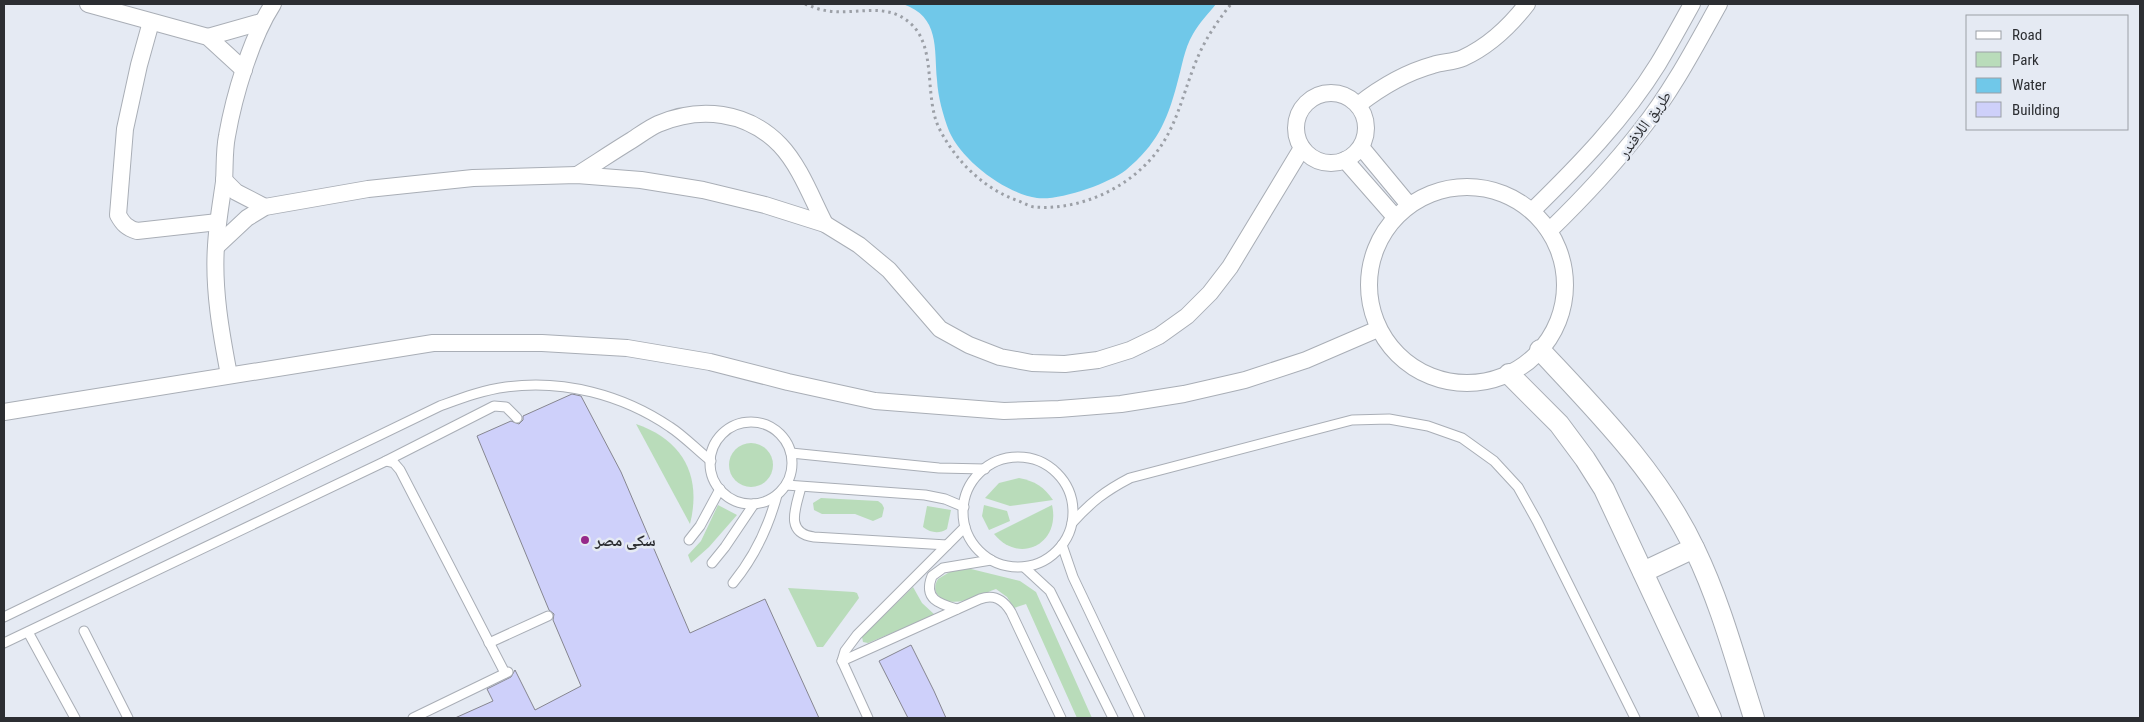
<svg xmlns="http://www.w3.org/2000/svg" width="2144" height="722" viewBox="0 0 2144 722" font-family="'Roboto Condensed','Noto Naskh Arabic',sans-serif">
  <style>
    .green { fill: #b9dcba }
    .water { fill: #70c8e9 }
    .building { fill: #ced0fa; stroke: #868690 }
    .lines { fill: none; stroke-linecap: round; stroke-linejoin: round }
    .service-casing { stroke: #a9aeb6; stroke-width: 11 }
    .minor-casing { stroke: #a9aeb6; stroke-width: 18 }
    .tertiary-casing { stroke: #a9aeb6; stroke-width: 22 }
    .path { stroke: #9ca0a7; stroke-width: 3; stroke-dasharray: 2.5 4; stroke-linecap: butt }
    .service { stroke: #fff; stroke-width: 9 }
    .minor { stroke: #fff; stroke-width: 16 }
    .tertiary { stroke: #fff; stroke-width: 20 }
    .poi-dot { fill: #96298a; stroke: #e5eaf3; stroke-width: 2 }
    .labels { text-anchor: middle; stroke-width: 5; stroke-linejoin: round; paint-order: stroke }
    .street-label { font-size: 16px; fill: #2c2e32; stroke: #e5eaf3 }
    .poi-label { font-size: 16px; font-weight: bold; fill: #2c2e32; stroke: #e5eaf3; text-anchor: start }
  </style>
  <rect width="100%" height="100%" fill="#e5eaf3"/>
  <g class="green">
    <path d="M636,424C683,440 702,476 690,524Z"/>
    <circle cx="751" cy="465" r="22"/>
    <path d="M1019,478C1035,481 1044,487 1053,500L1010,506L985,498L999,483Z"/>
    <path d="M821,498L878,501L882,504L884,508L882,517L873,521L855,514H822L814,510L813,503Z"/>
    <path d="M718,505L737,515L709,547L691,563L688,555L701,541Z"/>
    <path d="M984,505L1007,511L1010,521L989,530L982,516Z"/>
    <path d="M1052,505C1061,544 1019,565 994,534Z"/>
    <path d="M927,506L951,510L947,529C939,534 931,533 923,527Z"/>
    <path d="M967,568L1020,581L1036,592L1092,718H1077L1026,604L1014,608L1007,597L996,589C981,594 950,612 937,594C934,589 935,584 938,579L953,570Z"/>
    <path d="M913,587L922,603L935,615L868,643L863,642L862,637Z"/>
    <path d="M788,588L854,592L857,593L859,598L823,647H817Z"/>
  </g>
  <path class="water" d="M903,4H1216C1209,13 1199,23 1193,34C1184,49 1182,67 1177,84C1167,122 1156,145 1126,170C1108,184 1059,201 1037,198C1005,193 962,161 949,131C943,115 938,97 937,80C934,48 940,17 903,4Z"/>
  <g class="building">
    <path d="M572,394L581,396L621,472L690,633L765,599L819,718H455L493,701L487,689L511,677L515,670L535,710L581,686L553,620L554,614L549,610L477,436L511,421L519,424L523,420V416Z"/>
    <path d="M911,645L934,691L946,718H908L879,661Z"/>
  </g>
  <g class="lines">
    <defs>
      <g id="service">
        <circle cx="751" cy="463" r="41"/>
        <path d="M791,453L939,468L985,469"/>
        <circle cx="1018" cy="512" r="55"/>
        <path d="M386,461L494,406L506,407L517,418"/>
        <path d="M786,485L925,495L945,499L964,507"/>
        <path d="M801,487C796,507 784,533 814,537L947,545"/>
        <path d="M1072,523C1091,502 1105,491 1130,478L1352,420L1389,419L1428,426L1462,438L1494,461L1518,487L1537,521L1635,718"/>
        <path d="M689,540L700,526L720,489"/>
        <path d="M1062,545L1073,577L1140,718"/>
        <path d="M712,563L725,547L754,504"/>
        <path d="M1024,567L1050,591L1113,718"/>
        <path d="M733,583C755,556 768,529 777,495"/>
        <path d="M957,609C939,604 923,599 932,576L943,568L991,560"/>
        <path d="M4,617L440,406C462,398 483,390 506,387C563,379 623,395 670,427C684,436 697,450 711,461"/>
        <path d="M84,631L128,718"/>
        <path d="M28,632L75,718"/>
        <path d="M4,643L386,461L394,463L400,470L505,673"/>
        <path d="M489,643L548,616"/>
        <path d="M842,661L980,599C994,594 1003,599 1011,612L1061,718"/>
        <path d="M413,718L508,672"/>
        <path d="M868,718L842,661L845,651L857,635L965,527"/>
      </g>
      <g id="minor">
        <path d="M88,4L208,37L244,70"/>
        <path d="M151,22L139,65L125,129L118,215C123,224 127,228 137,231L218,222"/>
        <path d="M208,37L261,22"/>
        <circle cx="1331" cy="128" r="35"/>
        <path d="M1358,105C1381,87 1404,73 1433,65C1442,62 1454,62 1463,58C1489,46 1510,26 1527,4"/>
        <path d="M1361,147L1409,205"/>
        <path d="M1345,160L1395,217"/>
        <path d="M577,175C596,163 614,151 632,140C640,135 649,128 658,124C700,106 747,111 780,145C800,166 812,199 825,224"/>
        <path d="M224,180L236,192L265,207"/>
        <circle cx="1467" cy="285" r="98"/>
        <path d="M1532,211C1578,166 1624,119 1658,64C1670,44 1681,24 1692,4"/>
        <path d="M1549,231C1582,199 1613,166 1641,130C1672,91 1695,47 1719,4"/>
        <path d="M216,247L247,218L265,207L368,189L473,178L577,175L641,180L703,190L765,205L825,224L859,245L889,270L940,329L969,345L1000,357L1032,363L1065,364L1098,360L1130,350L1159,336L1187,316L1210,293L1230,267L1302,148"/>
        <path d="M229,375C221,333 213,289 216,246C217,225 221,203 224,182C225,167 224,151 227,136C234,96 251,38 273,4"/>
        <path d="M4,412L433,343H542L627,348L710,362L788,382L875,401L1004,411L1059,409L1121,404L1184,394L1245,380L1306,360L1378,329"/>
      </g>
      <g id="tertiary">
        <path d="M1540,350C1597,411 1659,473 1695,550C1721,604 1736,662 1754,718"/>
        <path d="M1509,374L1559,424L1585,459L1604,489L1711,718"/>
        <path d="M1643,572L1694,548"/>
      </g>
    </defs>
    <use href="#service" class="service-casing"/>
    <use href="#minor" class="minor-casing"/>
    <use href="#tertiary" class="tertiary-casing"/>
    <path class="path" d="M805,4C811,6 817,9 823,10C853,17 884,0 910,23C938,47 923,98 940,130C956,161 983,188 1016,200C1022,202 1028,206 1034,207C1082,211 1134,186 1161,146C1181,116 1186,80 1202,48C1210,32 1220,18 1231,4"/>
    <use href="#service" class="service"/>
    <use href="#minor" class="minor"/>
    <use href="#tertiary" class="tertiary"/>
  </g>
  <circle class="poi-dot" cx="585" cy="540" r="5"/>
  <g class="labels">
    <g class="street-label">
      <text transform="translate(1644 124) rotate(-54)" y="6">طريق اللافندر</text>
    </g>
    <g class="poi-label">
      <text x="595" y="546">سكى مصر</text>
    </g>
  </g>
  <rect width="2144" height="722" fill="none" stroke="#2c2e32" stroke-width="10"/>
  <rect x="1966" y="15" width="162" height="115" fill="#e5eaf3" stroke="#9b9fa6"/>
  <rect x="1976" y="31" width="25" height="8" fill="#ffffff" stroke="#9b9fa6"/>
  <text x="2012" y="40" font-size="15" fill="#2c2e32">Road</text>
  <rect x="1976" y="52" width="25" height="15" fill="#b9dcba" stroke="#9b9fa6"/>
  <text x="2012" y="65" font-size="15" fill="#2c2e32">Park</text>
  <rect x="1976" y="78" width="25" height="15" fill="#70c8e9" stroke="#9b9fa6"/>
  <text x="2012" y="90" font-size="15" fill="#2c2e32">Water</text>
  <rect x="1976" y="102" width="25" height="15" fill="#ced0fa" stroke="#9b9fa6"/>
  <text x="2012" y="115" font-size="15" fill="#2c2e32">Building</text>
</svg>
